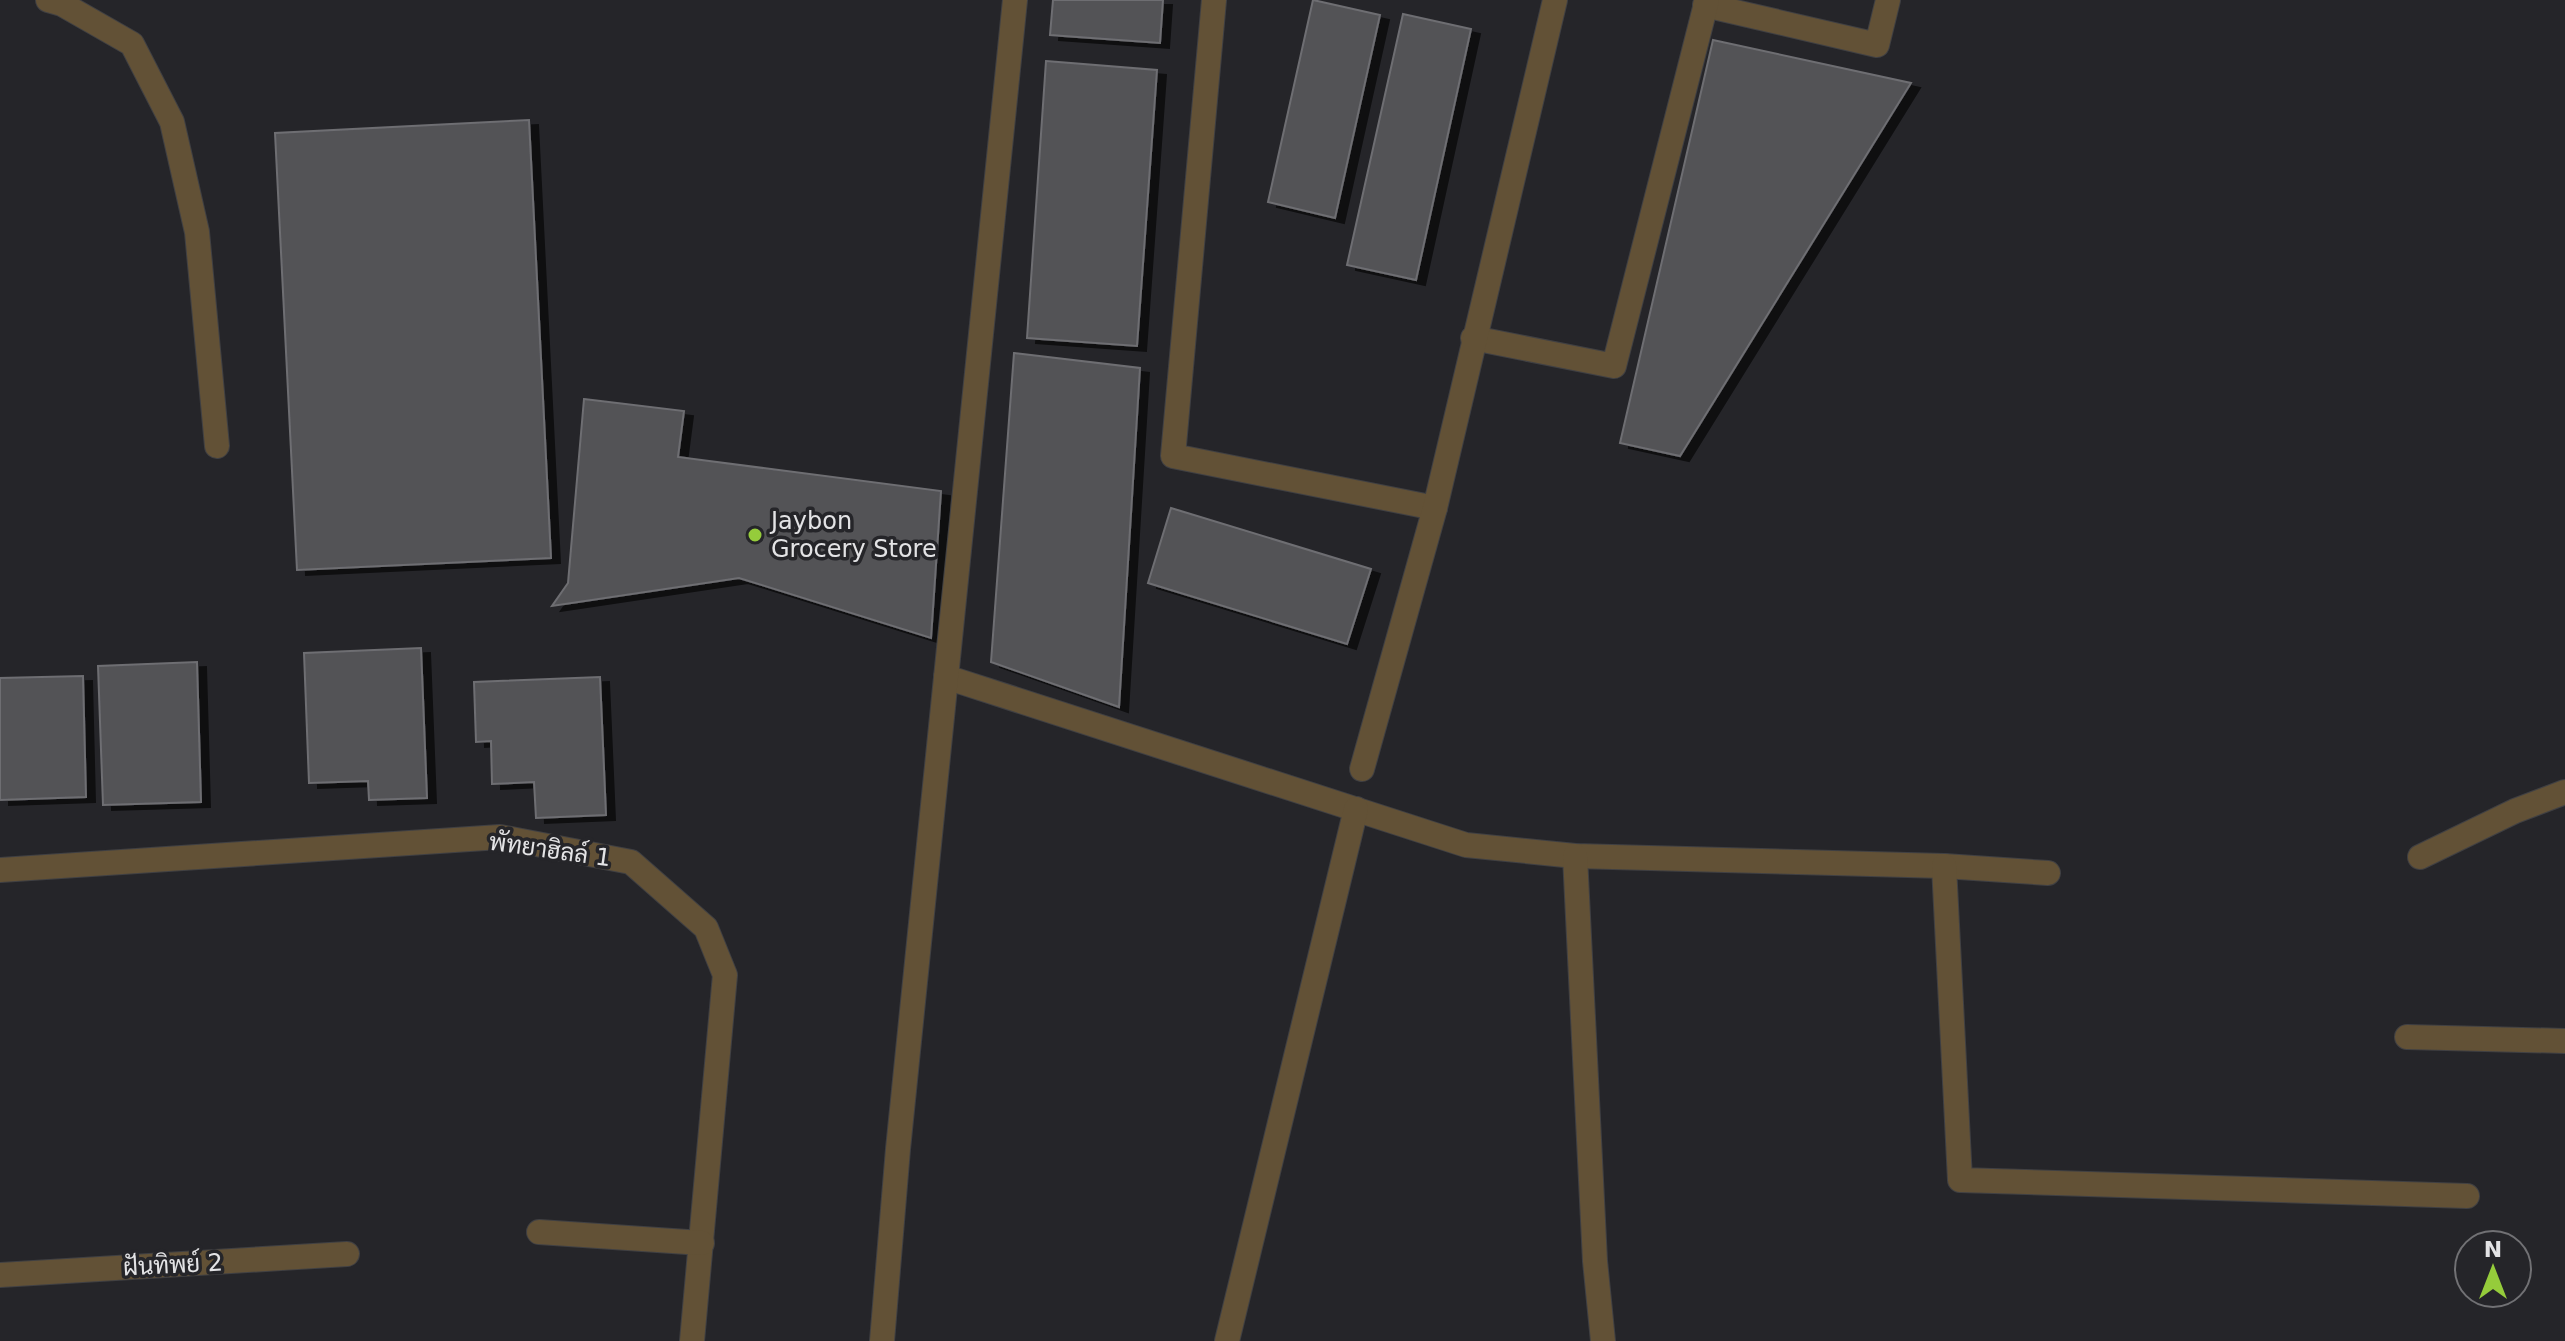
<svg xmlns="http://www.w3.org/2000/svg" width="2565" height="1341" viewBox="0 0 2565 1341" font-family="'DejaVu Sans',Sarabun,sans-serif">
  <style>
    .building { fill: #535357; stroke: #6e6e72; stroke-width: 2; filter: url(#shadow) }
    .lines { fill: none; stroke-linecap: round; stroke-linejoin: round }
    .minor-casing { stroke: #404043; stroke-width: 26 }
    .minor { stroke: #625136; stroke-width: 24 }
    .poi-dot { fill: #95cc3b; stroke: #252529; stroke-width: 3 }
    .labels { text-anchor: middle; stroke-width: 7; stroke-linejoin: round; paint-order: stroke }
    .poi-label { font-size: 24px; fill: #e3e3e5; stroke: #252529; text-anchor: start }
    .street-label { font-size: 24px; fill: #e3e3e5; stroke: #252529 }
  </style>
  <defs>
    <filter id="shadow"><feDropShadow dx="9" dy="5" stdDeviation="0" flood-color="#0009"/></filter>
  </defs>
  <rect width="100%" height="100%" fill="#252529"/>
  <g class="building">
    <path d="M1053,0H1163L1160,43L1050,35Z"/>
    <path d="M1313,0L1380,15L1335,218L1268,202Z"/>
    <path d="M1403,14L1471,29L1416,280L1347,265Z"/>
    <path d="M1713,40L1911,83L1680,456L1620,443Z"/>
    <path d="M1046,61L1157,70L1137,346L1027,338Z"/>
    <path d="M529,120L551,558L297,570L275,133Z"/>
    <path d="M1014,353L1140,368L1119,707L991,662Z"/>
    <path d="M584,399L684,411L678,457L941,491L931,638L739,578L552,606L568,583Z"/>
    <path d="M1171,508L1371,569L1347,644L1148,583Z"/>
    <path d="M421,648L427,798L369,800L368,781L309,783L304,653Z"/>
    <path d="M197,662L201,802L103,805L98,666Z"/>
    <path d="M83,676L86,797L0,800V678Z"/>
    <path d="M600,677L606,815L536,818L534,782L492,784L491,741L476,742L474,682Z"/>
  </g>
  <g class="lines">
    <defs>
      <g id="minor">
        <path d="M48,0L62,4L132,44L172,122L197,232L217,446"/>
        <path d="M1214,0L1173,456L1435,508"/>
        <path d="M1705,5L1877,45L1888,0"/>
        <path d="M1473,338L1614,366L1707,0"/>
        <path d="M946,677L1466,845L1575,856L1944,866L2048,873"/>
        <path d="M1362,769L1435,508L1555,0"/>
        <path d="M1575,856L1595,1261L1603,1341"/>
        <path d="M2420,857L2515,811L2565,792"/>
        <path d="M1944,866L1960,1180L2467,1196"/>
        <path d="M0,870L500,837L631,862L706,928L725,975L692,1341"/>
        <path d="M2407,1037L2565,1041"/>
        <path d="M539,1232L702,1243"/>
        <path d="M0,1275L347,1254"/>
        <path d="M882,1341L898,1149L1015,0"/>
        <path d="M1227,1341L1356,809"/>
      </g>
    </defs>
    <use href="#minor" class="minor-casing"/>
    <use href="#minor" class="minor"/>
  </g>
  <circle class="poi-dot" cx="755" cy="535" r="8"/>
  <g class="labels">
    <g class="poi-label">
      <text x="771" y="529">Jaybon<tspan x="771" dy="28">Grocery Store</tspan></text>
    </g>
    <g class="street-label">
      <text transform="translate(550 850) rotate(8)" y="8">พัทยาฮิลล์ 1</text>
      <text transform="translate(173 1265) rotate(-3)" y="8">ฝันทิพย์ 2</text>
    </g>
  </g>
  <g transform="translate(2493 1269)"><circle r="38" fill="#252529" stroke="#717174" stroke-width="2"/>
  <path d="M0-6L14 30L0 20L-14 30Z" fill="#95cc3b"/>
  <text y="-12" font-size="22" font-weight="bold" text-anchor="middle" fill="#e3e3e5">N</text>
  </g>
</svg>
